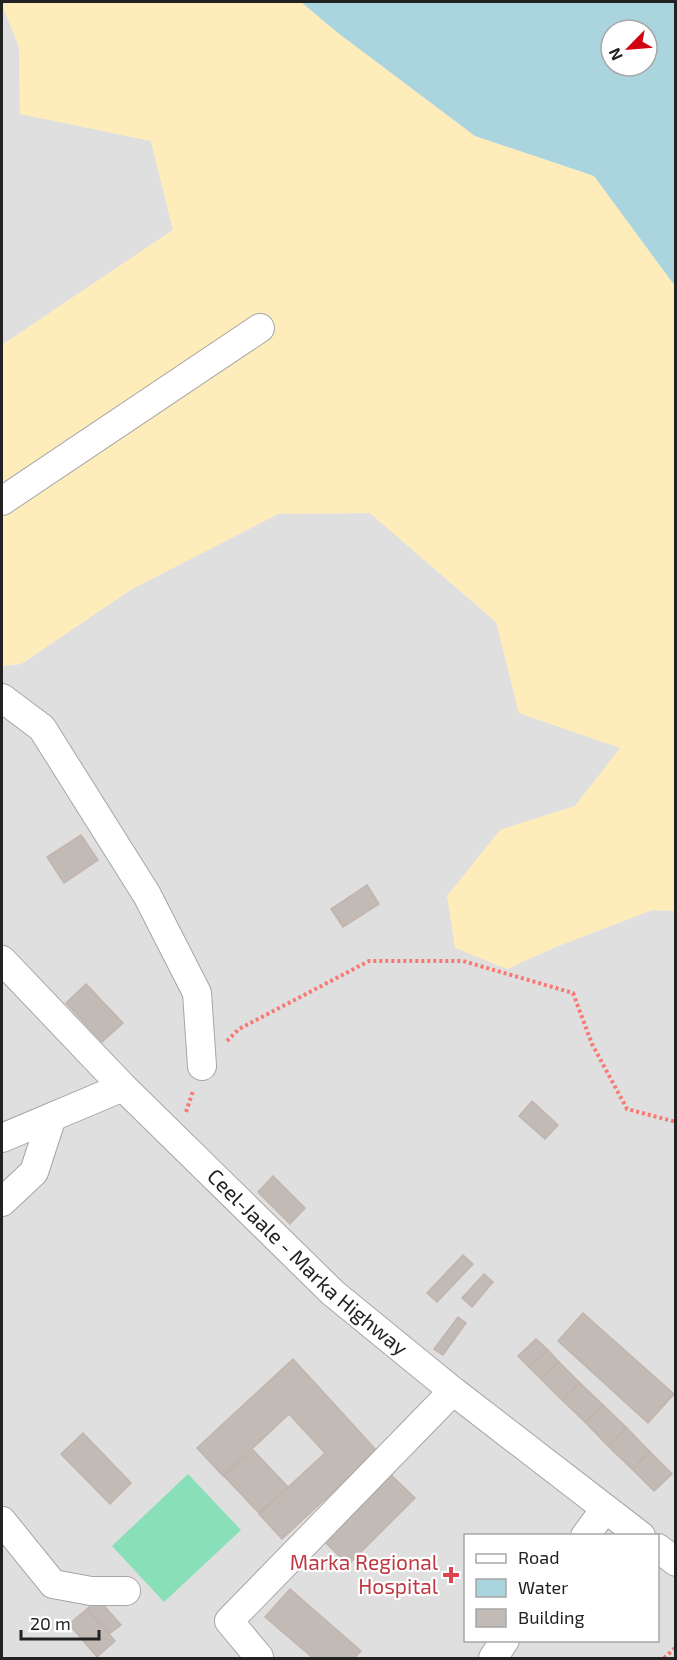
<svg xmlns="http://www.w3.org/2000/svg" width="677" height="1660" viewBox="0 0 677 1660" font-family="'Exo 2',sans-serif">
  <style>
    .residential { fill: #e0dfdf; fill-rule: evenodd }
    .sand { fill: #feecba }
    .pitch { fill: #89dfb8 }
    .water { fill: #aad5de; fill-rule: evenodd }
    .building { fill: #c2bab5; stroke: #c3b4ab; stroke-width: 1.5 }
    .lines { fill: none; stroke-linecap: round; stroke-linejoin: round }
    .minor-casing { stroke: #a6a6a6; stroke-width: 30 }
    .path { stroke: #f87973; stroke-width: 4; stroke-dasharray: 3 3; stroke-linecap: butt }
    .minor { stroke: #fff; stroke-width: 28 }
    .health-dot { fill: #e0444e; stroke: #fff; stroke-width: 2 }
    .labels { text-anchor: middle; stroke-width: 4.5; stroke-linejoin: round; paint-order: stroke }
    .street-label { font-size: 21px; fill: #222; stroke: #fff }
    .health-label { font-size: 21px; fill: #be3a42; stroke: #fff; text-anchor: end }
  </style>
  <rect width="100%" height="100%" fill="#f2eee9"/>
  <g class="residential">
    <path d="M2,2H6L3,7L19,47L20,113L151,141L173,230L2,345Z"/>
    <path d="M370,513L496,622L519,713L621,748L575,806L500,830L507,969L553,948L652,910L675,911V1658H2V666L21,664L132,589L278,514ZM466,1536H658V1640H466Z"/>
  </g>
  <path class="sand" d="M6,2H301L338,33L475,136L594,176L675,286V911L652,910L553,948L507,969L455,948L447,896L500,830L575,806L620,748L519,713L496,622L370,513L278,514L132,589L21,664L2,666V345L173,230L151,141L20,114L19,47L3,7Z"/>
  <path class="pitch" d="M188,1474L241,1530L164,1602L112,1546Z"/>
  <path class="water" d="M301,2H675V286L594,176L475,136L338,33ZM611,30H647V66H611Z"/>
  <g class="building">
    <path d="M81,835L98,860L64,883L47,857Z"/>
    <path d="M367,885L379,904L343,927L331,909Z"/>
    <path d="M86,984L123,1023L102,1042L66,1003Z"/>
    <path d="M532,1101L558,1125L545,1139L519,1116Z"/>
    <path d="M273,1176L305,1208L290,1224L258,1192Z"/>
    <path d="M463,1255L473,1264L437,1302L427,1293Z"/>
    <path d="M484,1274L493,1282L472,1307L462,1298Z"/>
    <path d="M583,1313L674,1394L648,1423L558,1341Z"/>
    <path d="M458,1317L466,1323L443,1355L434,1349Z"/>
    <path d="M536,1339L548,1350L529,1367L518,1356Z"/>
    <path d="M548,1350L559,1362L541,1379L529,1367Z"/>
    <path d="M293,1359L377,1451L282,1539L259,1514L325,1453L289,1414L223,1476L197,1448Z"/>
    <path d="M559,1362L580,1383L562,1400L541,1379Z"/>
    <path d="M580,1383L603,1405L585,1422L562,1400Z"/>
    <path d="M603,1405L627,1428L608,1446L585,1422Z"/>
    <path d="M627,1428L650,1452L632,1469L608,1446Z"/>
    <path d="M83,1433L131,1483L110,1504L61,1454Z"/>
    <path d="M253,1450L288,1487L259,1513L224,1476Z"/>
    <path d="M650,1452L672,1474L654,1491L632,1469Z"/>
    <path d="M388,1472L415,1498L348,1565L322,1539Z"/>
    <path d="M290,1589L361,1651L354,1658H313L265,1617Z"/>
    <path d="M98,1599L121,1625L109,1634L87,1609Z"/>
    <path d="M87,1609L115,1641L97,1657L69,1624Z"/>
  </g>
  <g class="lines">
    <defs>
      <g id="minor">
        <path d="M2,501L260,328"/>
        <path d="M2,698L42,728L147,895L197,993L202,1066"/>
        <path id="s1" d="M2,960L123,1087L333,1293L453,1391L641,1536"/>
        <path d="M2,1138L123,1087"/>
        <path d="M2,1202L34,1172L52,1117"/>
        <path d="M2,1521L53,1584L91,1591H126"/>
        <path d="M585,1536L605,1509"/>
        <path d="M658,1548L676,1562"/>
        <path d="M259,1657L229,1621L453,1391"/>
        <path d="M493,1658L505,1640"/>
      </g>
    </defs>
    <use href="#minor" class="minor-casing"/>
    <g class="path">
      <path d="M227,1041L239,1029L369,961H463L573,993L592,1044L627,1109L676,1122"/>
      <path d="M186,1112L193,1091"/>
      <path d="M664,1658L676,1647"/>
    </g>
    <use href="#minor" class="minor"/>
  </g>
  <path class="health-dot" d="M448 1566h6v6h6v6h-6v6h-6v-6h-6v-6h6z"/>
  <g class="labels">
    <g class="street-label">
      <text dy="7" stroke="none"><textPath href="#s1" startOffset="430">Ceel-Jaale - Marka Highway</textPath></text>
    </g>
    <g class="health-label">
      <text x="438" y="1570">Marka Regional<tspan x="438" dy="24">Hospital</tspan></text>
    </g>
  </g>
  <rect width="677" height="1660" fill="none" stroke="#222222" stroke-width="6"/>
  <rect x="464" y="1534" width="195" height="108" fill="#ffffff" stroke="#a7a7a7" stroke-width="1.5"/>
  <rect x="476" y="1554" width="30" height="9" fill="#ffffff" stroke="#a7a7a7" stroke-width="1.5"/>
  <text x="518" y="1564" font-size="18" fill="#222222">Road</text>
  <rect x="476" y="1579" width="30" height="18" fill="#aad5de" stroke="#a7a7a7" stroke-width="1.5"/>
  <text x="518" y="1594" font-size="18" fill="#222222">Water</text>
  <rect x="476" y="1609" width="30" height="18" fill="#c2bab5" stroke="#a7a7a7" stroke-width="1.5"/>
  <text x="518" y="1624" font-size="18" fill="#222222">Building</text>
  <g transform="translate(629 48) rotate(245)"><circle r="28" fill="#ffffff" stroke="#a7a7a7" stroke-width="1.5"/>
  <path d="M0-4.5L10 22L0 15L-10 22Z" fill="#d00310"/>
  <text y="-9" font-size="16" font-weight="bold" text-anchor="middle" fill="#222222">N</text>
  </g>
  <path d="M21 1630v9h78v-9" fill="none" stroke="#222222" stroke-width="3"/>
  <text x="30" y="1630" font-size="18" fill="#222222" stroke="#ffffff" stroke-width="4.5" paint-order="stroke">20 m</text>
</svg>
